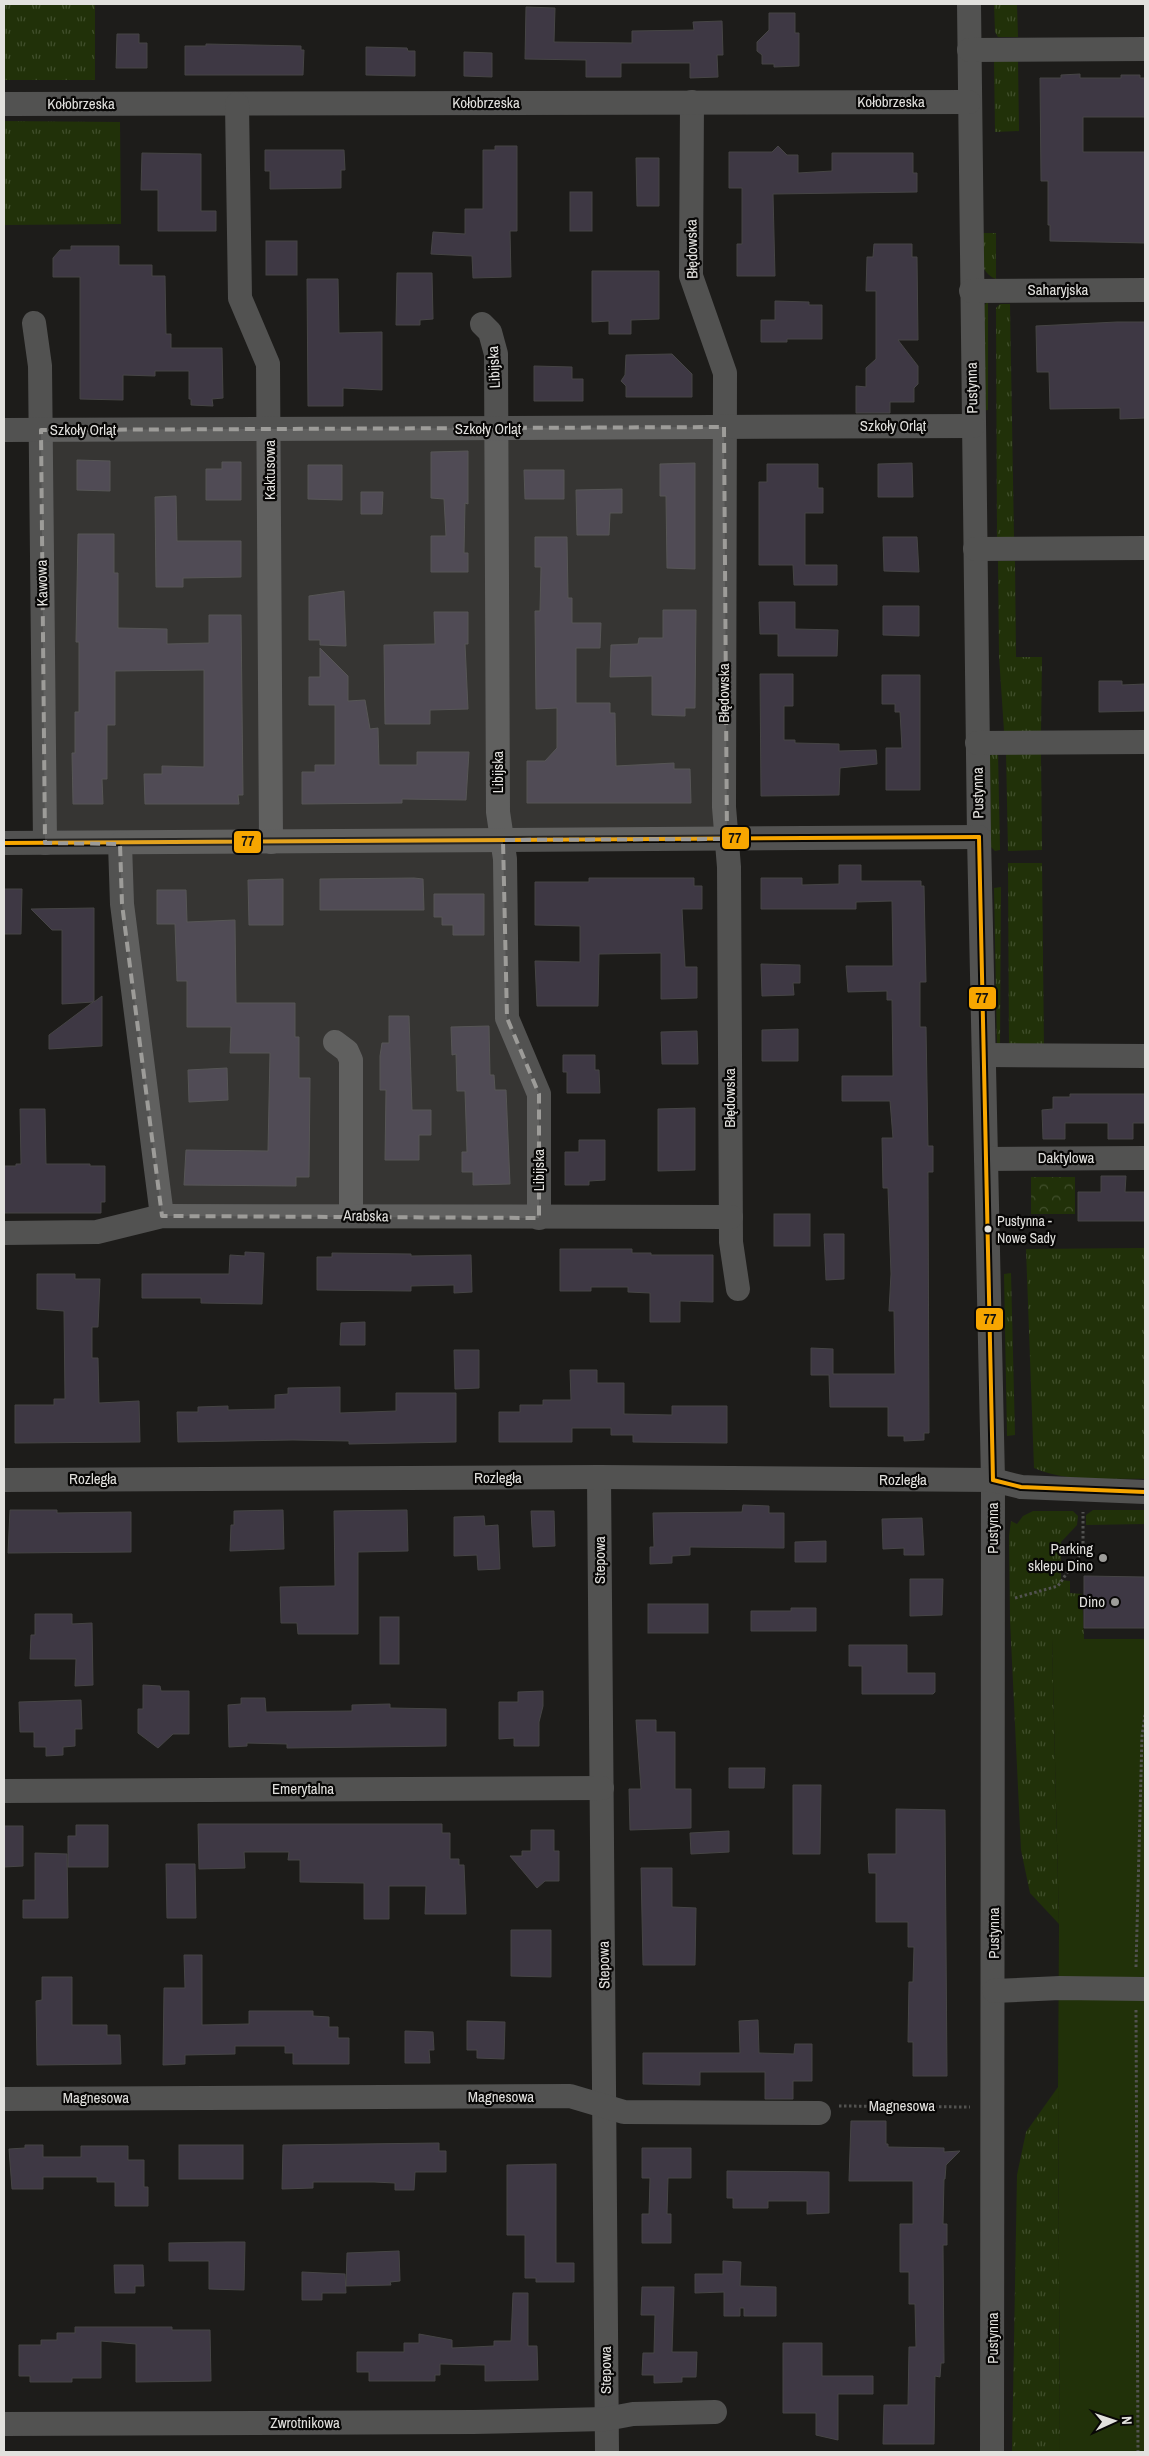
<svg xmlns="http://www.w3.org/2000/svg" width="1149" height="2456" viewBox="0 0 1149 2456" font-family="'Archivo Narrow',sans-serif">
  <style>
    .grass { fill: url(#grass-tufts) }
    .forest { fill: url(#forest-crowns) }
    .garden { fill: #213109 }
    .building { fill: #3e3844; stroke: #464545 }
    .lines { fill: none; stroke-linecap: round; stroke-linejoin: round }
    .path { stroke: #525250; stroke-width: 3; stroke-dasharray: 2.5 2.5; stroke-linecap: butt }
    .minor { stroke: #525251; stroke-width: 24 }
    .bus-1-casing { stroke: #080706; stroke-width: 8 }
    .bus-1 { stroke: #f7a600; stroke-width: 4 }
    .marked { fill: #9d9c99; fill-opacity: 0.2; stroke: #9d9c99; stroke-width: 4; stroke-dasharray: 10 6; stroke-linejoin: round }
    .bus-dot { fill: #e2e1de; stroke: #080706; stroke-width: 2 }
    .poi-dot { fill: #9d9c99; stroke: #080706; stroke-width: 2 }
    .labels { text-anchor: middle; stroke-width: 4.5; stroke-linejoin: round; paint-order: stroke }
    .bus-label { font-size: 14px; fill: #e2e1de; stroke: #080706; text-anchor: start }
    .street-label { font-size: 15px; fill: #e2e1de; stroke: #080706 }
    .poi-label { font-size: 15px; fill: #e2e1de; stroke: #080706; text-anchor: end }
    .line-badge { stroke: #080706; stroke-width: 2 }
    .pale-badge-label { font-size: 14px; text-anchor: middle; font-weight: bold; fill: #111 }
  </style>
  <defs>
    <pattern id="grass-tufts" width="24" height="20" patternUnits="userSpaceOnUse" patternTransform="scale(1.25)"><rect width="24" height="20" fill="#213109"/><path d="M3 7l-1-3M5 7V3M7 7l1-3M15 17l-1-3M17 17v-4M19 17l1-3" fill="none" stroke="#414f2c"/></pattern>
    <pattern id="forest-crowns" width="20" height="18" patternUnits="userSpaceOnUse" patternTransform="scale(1.25)"><rect width="20" height="18" fill="#213109"/><path d="M2 6a3 3 0 1 1 6 0M12 15a3 3 0 1 1 6 0" fill="none" stroke="#414f2c"/></pattern>
  </defs>
  <rect width="100%" height="100%" fill="#1d1c1a"/>
  <g class="grass">
    <rect x="4" y="4" width="91" height="76"/>
    <path d="M994,4H1017L1018,37H998L995,32Z"/>
    <path d="M994,60H1018L1019,131L995,132Z"/>
    <path d="M4,121L120,122L121,224L4,225Z"/>
    <path d="M979,233H996V279C977,272 981,250 979,233Z"/>
    <path d="M988,301V410L981,411L983,307Z"/>
    <path d="M1000,304H1010L1014,538L997,539L996,308Z"/>
    <path d="M998,561H1015L1016,657H1042L1041,732L1004,731L999,656Z"/>
    <path d="M994,752H998L1000,850L995,851L991,847L990,756Z"/>
    <path d="M1006,752L1041,754L1042,850L1008,851Z"/>
    <path d="M1008,863H1042L1044,1051L1009,1050Z"/>
    <path d="M1001,887L1000,1048H997L994,888Z"/>
    <path d="M1145,1248V1479C1109,1478 1068,1483 1034,1468L1026,1249Z"/>
    <path d="M1011,1273L1015,1435L1007,1436L1004,1274Z"/>
    <path d="M1093,1510H1145V1524L1086,1525V1515Z"/>
    <path d="M1033,1511H1073L1078,1516L1077,1525L1061,1542V1580L1070,1581V1593L1082,1594L1084,1639L1052,1640L1059,1924L1030,1893L1021,1850L1010,1620L1009,1536L1011,1521L1017,1524L1023,1516Z"/>
    <path d="M1058,2087L1060,2452H1012L1017,2175L1026,2132Z"/>
  </g>
  <rect class="forest" x="1031" y="1177" width="44" height="37"/>
  <path class="garden" d="M1052,1639H1145V2452H1060L1058,2087L1059,1924Z"/>
  <g class="building">
    <path d="M526,7L555,8L554,42L632,43V31L694,30L693,22L722,21L723,55H717L718,77L690,78V63H621V77H586V60L525,59Z"/>
    <path d="M769,13H795V33H799V66L774,67V64H762V55L757,51V42L769,30Z"/>
    <path d="M117,34H139V43H147V68H116Z"/>
    <path d="M206,44L301,46V50H304L303,75H185V46H206Z"/>
    <path d="M366,47L407,48L408,51H415V76L366,75Z"/>
    <path d="M464,52L492,53V77L464,76Z"/>
    <path d="M1080,74V78H1121V75H1140V78H1145V117H1083V152H1145V243L1050,241V225H1048V181H1041L1040,78H1061V75Z"/>
    <path d="M495,146H517V231H510L511,277L473,278L472,256L431,254L433,232L465,234V209H483V150H495Z"/>
    <path d="M778,146L787,155H798V173L832,171V153H913V173H917V192L773,194L775,276H737V244H742V188H729V152H772Z"/>
    <path d="M265,150H344L345,170H341V188L270,189V171H265Z"/>
    <path d="M142,153L201,154V211H216V231H158V190H141Z"/>
    <path d="M636,158H659V206H637Z"/>
    <rect x="570" y="192" width="22" height="39"/>
    <rect x="266" y="241" width="31" height="34"/>
    <path d="M874,244H912V257H917L918,340H898L918,366V384L914,388V402H890V413H856V386L866,387V368L876,359V291H866L867,257H873Z"/>
    <path d="M71,246H119V265H152V276H165L166,334H171V348H222L223,398L212,399L213,406L191,405V399H189V371H155V376L123,375V400L80,399V277H53V258L60,250H71Z"/>
    <path d="M592,271H659V319L631,320V334H609V321L592,322Z"/>
    <path d="M397,273H432L433,319L420,320V325H396Z"/>
    <path d="M307,279H338L339,333L382,332V390L343,388V406H308Z"/>
    <path d="M775,301L809,302V305H822V339H787V342H761V320H775Z"/>
    <path d="M1117,322H1145V418L1120,419V408L1050,409L1049,372H1037L1036,326Z"/>
    <path d="M672,354L692,374V397H626V386L621,381L625,375L626,355Z"/>
    <path d="M534,366L572,367V379H583V401H534Z"/>
    <path d="M468,451V504L465,503L464,553H468V572H431V536H446L444,499L431,498V452Z"/>
    <path d="M77,460L110,461V491L77,490Z"/>
    <path d="M222,462H241V500H206V469H222Z"/>
    <path d="M695,463V569L667,568L666,496H660V464Z"/>
    <path d="M912,463L913,497H878V464Z"/>
    <path d="M767,464H818V488H823V513H805V565H837V585H794L793,565H759V482H767Z"/>
    <path d="M308,465H342V500L308,499Z"/>
    <path d="M524,470H564V499H525Z"/>
    <path d="M622,489V513H610L609,535H577L576,490Z"/>
    <path d="M361,492H383L382,514H361Z"/>
    <path d="M176,496L177,541H241V577L183,578V587H156L155,497Z"/>
    <path d="M78,534H114V573H118V628L167,629V644L209,643V615H241L243,795H238L239,804H145L144,774H162V766L204,767V670L115,671V725H107V779H102L103,804H73L72,753H75V712H79V642H76Z"/>
    <path d="M535,537H567L568,598H572V623H601L600,648H576V703H610V713H615L616,766L674,763V769H690L691,803H527V761H545L557,748V708L536,709L535,611H540L541,567H535Z"/>
    <path d="M883,537H917L919,572L884,571Z"/>
    <path d="M344,591L346,646L320,645V640H309V596Z"/>
    <path d="M759,602H795V629L838,630L837,656H778V634H760Z"/>
    <path d="M883,606H919V636L883,635Z"/>
    <path d="M663,610H696L695,708H685V716L652,715V676L610,677L611,645L638,644L639,638H663Z"/>
    <path d="M434,612H468V644H465L468,709L430,710V724H385L384,645L435,644Z"/>
    <path d="M320,648L348,676V701L365,700L370,729L378,728L379,765H417V752H469L466,800L402,799V803L302,804V772H315V765H335V705H309V677H320Z"/>
    <path d="M760,674H793V706H784V740H795V743L839,744V751L876,750L877,764L840,768L839,795L761,796Z"/>
    <path d="M882,675H920V790H886V748H902L900,712H895V704H882Z"/>
    <path d="M1099,681H1122V685L1145,684V711L1099,712Z"/>
    <path d="M839,865H861V881H921V886H924L926,982H920V1027H926L928,1146H933V1172H928L929,1433H924V1440L904,1441V1436H888V1407H830L829,1375H811V1348L833,1349V1374H895L894,1311H889L891,1274L888,1188H883L882,1138H893L890,1101H842V1076H893L892,1000H887V991L848,992L846,966H893L892,901L856,902V909H761V878H802V885L839,884Z"/>
    <path d="M414,878L423,879L424,910H320V879Z"/>
    <path d="M589,878H694V886H702V909H682L685,967H697V998L661,999V953L599,954L598,1006H537L535,961L580,962V926L535,925V882H589Z"/>
    <path d="M283,879V925H249L248,880Z"/>
    <path d="M4,889H22L21,934H4Z"/>
    <path d="M157,890H186L187,922L235,920L236,1003H295V1037H299V1078H310L309,1177H296V1186L184,1185L186,1150L268,1151L270,1053H230L231,1027H187V981H177L175,924H157Z"/>
    <path d="M434,894H484V935H453V925H442V917H434Z"/>
    <path d="M94,908V1002L102,996V1046L49,1049V1035L93,1002L62,1004V930H52L31,909Z"/>
    <path d="M761,964L800,965V983H793L794,995L762,996Z"/>
    <path d="M389,1016H409L412,1110H431V1135H419V1160H385L386,1090H380V1056L382,1043H389Z"/>
    <path d="M489,1026L490,1075H494L495,1090H506L510,1184L473,1185V1172H462V1152H467L465,1091H457L456,1054L452,1055L451,1027Z"/>
    <path d="M798,1029V1061H762V1030Z"/>
    <path d="M697,1031L698,1064H662L661,1032Z"/>
    <path d="M563,1055H595V1070H599L600,1093H567V1072H563Z"/>
    <path d="M227,1068L228,1100L189,1102L188,1070Z"/>
    <path d="M1070,1094H1145V1123H1133V1139H1108V1123H1065V1139H1043L1042,1110L1053,1109V1097H1070Z"/>
    <path d="M695,1108V1170L658,1171V1109Z"/>
    <path d="M20,1109H45L46,1164H90V1166H105V1202H101V1213H4V1166H16V1164H21Z"/>
    <path d="M579,1140H605V1180L589,1181V1185H565V1152H579Z"/>
    <path d="M1101,1176H1126L1125,1192H1145V1221H1078V1192H1101Z"/>
    <rect x="774" y="1214" width="36" height="32"/>
    <path d="M824,1234H844V1279L826,1280Z"/>
    <path d="M560,1249H632V1253H651V1255H713V1302L680,1301V1322H650V1293L628,1292V1287H591V1291H560Z"/>
    <path d="M245,1252L264,1253L262,1304L201,1303V1298H142V1274H229L230,1255L245,1256Z"/>
    <path d="M332,1253L411,1254V1256L471,1255L472,1292L454,1293V1285L411,1286V1291L317,1290V1257H332Z"/>
    <path d="M37,1274H75V1279H100L98,1327H92V1358H98L99,1403L139,1401L140,1442L15,1443V1405H54V1399H65L64,1311L37,1309Z"/>
    <path d="M365,1322V1345H340L341,1323Z"/>
    <path d="M454,1350H479V1388L455,1389Z"/>
    <path d="M570,1370H597V1383H624V1414L672,1415V1406H727V1443L633,1442V1435H611V1428H572V1442H499V1412H520V1405H543V1400H571Z"/>
    <path d="M340,1387V1413L396,1411V1393H456V1442L349,1444V1441L293,1440L178,1442L177,1412H198V1407L228,1406V1410L275,1409V1395L288,1394V1388Z"/>
    <path d="M743,1505L769,1506V1513H784V1548L690,1547V1555L672,1556V1563L650,1564V1547H654L653,1513L742,1512Z"/>
    <path d="M10,1510H57V1513L131,1512V1552L8,1553Z"/>
    <path d="M283,1510L284,1549L230,1551L231,1525H234V1511Z"/>
    <path d="M407,1510L408,1551L358,1552V1634H298L297,1623H281L280,1587L335,1586L334,1511Z"/>
    <path d="M531,1511H554L555,1546L533,1547Z"/>
    <path d="M484,1516L485,1526L498,1525L500,1569L478,1570L477,1555L454,1556V1517Z"/>
    <path d="M922,1518L924,1555H904V1548L883,1549L882,1519Z"/>
    <path d="M826,1541V1562H795V1542Z"/>
    <path d="M1084,1576L1145,1577V1628H1084Z"/>
    <path d="M910,1579H943L942,1615L910,1616Z"/>
    <rect x="648" y="1604" width="60" height="29"/>
    <path d="M791,1608H816V1631H751V1611H791Z"/>
    <path d="M35,1614H72V1624L92,1623L93,1685L75,1686L76,1659H30L31,1635H35Z"/>
    <rect x="380" y="1617" width="19" height="47"/>
    <path d="M849,1645H907V1673H935V1692L933,1694H862V1666H849Z"/>
    <path d="M143,1685L160,1686L161,1691H189V1734H173L158,1748L138,1733V1709H143Z"/>
    <path d="M543,1691V1706L539,1722V1746H514V1738L499,1739V1702H518V1692Z"/>
    <path d="M241,1698H265L266,1712L352,1711V1705L390,1704V1708L446,1709V1746L287,1748V1744L247,1743V1746L229,1747L228,1705L241,1704Z"/>
    <path d="M81,1700L82,1729H75V1746L63,1747V1755L46,1756V1747H34V1732H20L19,1702Z"/>
    <path d="M636,1720H656V1732H675V1789H691V1828L630,1830L629,1789H641Z"/>
    <path d="M729,1768H765L764,1788H729Z"/>
    <path d="M793,1785H821L820,1854H793Z"/>
    <path d="M896,1809L945,1810L947,2076H913V2042H908L909,1982H913L914,1947H908V1922H876V1873H869L868,1854H896Z"/>
    <path d="M198,1824H442V1833H450V1859H459V1865H464L466,1914H425L426,1886H389V1919H364V1883L300,1882V1860H288L289,1852H244L245,1868L199,1869Z"/>
    <path d="M76,1825H108V1867H68V1836H76Z"/>
    <path d="M4,1826H23V1866L4,1867Z"/>
    <path d="M531,1830H554V1851H559V1881H545L537,1888L510,1856H522V1851H531Z"/>
    <path d="M729,1831V1852L691,1854L690,1833Z"/>
    <path d="M35,1853L67,1854L68,1918H23V1900H35Z"/>
    <path d="M166,1864H195L196,1918H167Z"/>
    <path d="M641,1868H672V1907L696,1908L695,1965H643Z"/>
    <path d="M511,1930H551V1977L511,1976Z"/>
    <path d="M184,1955H202V2025L249,2024V2011H313V2016L329,2017V2027H338V2038H349V2064H293V2053H285V2046H235V2054L185,2055V2064L163,2065L164,1988H185Z"/>
    <path d="M42,1977H72V2025H107V2035H120L121,2064L37,2065L36,2001L42,2000Z"/>
    <path d="M758,2020L759,2053L794,2054L795,2044H812V2081H793V2099H765V2072H700V2085L643,2084V2053H740L739,2021Z"/>
    <path d="M467,2021L505,2022L504,2059L477,2058V2050H467Z"/>
    <path d="M405,2031L433,2032L434,2050H429L430,2063H405Z"/>
    <path d="M851,2121H886V2144H888V2147L944,2148V2152L960,2151L946,2165L945,2179H944L943,2224H947V2245H943L944,2363H941L940,2377L935,2376L934,2444H883L884,2405H908L909,2347H916L915,2304H909V2272H900V2224H913V2181H849Z"/>
    <path d="M439,2143V2151H446V2172H415L414,2190H395V2183L374,2182H313V2188L282,2189L283,2145Z"/>
    <path d="M25,2145H43V2157H81V2146H128V2160H144V2187H148V2206H115V2182H97V2177H43V2189H12L9,2149L25,2148Z"/>
    <rect x="179" y="2145" width="64" height="34"/>
    <path d="M642,2148H691V2178H668L667,2214H671V2243H642V2214H649L650,2178H642Z"/>
    <path d="M556,2164V2263H574V2282H536V2278H525V2235H507V2165Z"/>
    <path d="M727,2171L829,2172V2213L807,2214V2201H768V2208H733V2198H727Z"/>
    <path d="M226,2242H245L244,2290L209,2289V2261H169V2243Z"/>
    <path d="M399,2251L400,2281L390,2282L391,2285L346,2286L347,2253Z"/>
    <path d="M723,2261L741,2262L740,2286L776,2287V2316H744V2308H740V2316H724V2292L695,2293V2274H723Z"/>
    <path d="M114,2265H143L144,2286H135V2293H115Z"/>
    <path d="M302,2272L345,2274L346,2293H322V2300H302Z"/>
    <path d="M642,2287H674L672,2352H697L696,2377H682V2382L654,2383V2375H642L643,2353H654L655,2315H641Z"/>
    <path d="M513,2293H528V2346H537L538,2380L485,2381V2365L440,2364V2375H435V2381H369V2372H357V2352H404V2343H419V2334L452,2340V2348L494,2346V2341H511Z"/>
    <path d="M75,2327H172V2330H210L211,2381L136,2382V2344L101,2341V2378H72V2382H30V2376H19V2345H41V2340H57V2333H75Z"/>
    <path d="M783,2343H822V2376H873V2394H838V2440L816,2435V2413H783Z"/>
  </g>
  <g class="lines">
    <g class="path">
      <path d="M1015,1598L1058,1586L1083,1550V1512"/>
      <path d="M1136,1967L1142,1736L1145,1715"/>
      <path d="M1136,2010L1138,2452"/>
      <path d="M839,2106L970,2107"/>
    </g>
    <g class="minor">
      <path d="M969,4L979,837L993,1480L992,2452"/>
      <path d="M969,50L1145,49"/>
      <path d="M692,102L691,276L725,373L724,807L729,867L731,1242L738,1289"/>
      <path d="M4,104L969,102"/>
      <path d="M237,104L240,298L268,364L271,842"/>
      <path d="M971,291L1145,290"/>
      <path d="M34,323L40,366L45,843"/>
      <path d="M482,324L490,332L496,354L498,812L505,859L507,1018L539,1094V1218"/>
      <path d="M4,430L973,426"/>
      <path d="M975,549L1145,548"/>
      <path d="M977,743L1145,742"/>
      <path d="M4,843L979,837"/>
      <path d="M120,844L122,904L162,1216"/>
      <path d="M335,1042L347,1051L351,1060V1215"/>
      <path d="M984,1055L1145,1056"/>
      <path d="M986,1159L1145,1158"/>
      <path d="M4,1233L97,1232L162,1216L731,1217"/>
      <path d="M599,1477L607,2452"/>
      <path d="M4,1480L599,1477L993,1480L1021,1487L1145,1492"/>
      <path d="M4,1791L602,1788"/>
      <path d="M994,1991L1060,1988L1145,1989"/>
      <path d="M4,2099L570,2096L624,2112L819,2113"/>
      <path d="M4,2424L473,2422L606,2419L633,2414L715,2412"/>
    </g>
    <defs>
      <g id="bus-1">
        <path d="M979,837L993,1480"/>
        <path d="M4,843L979,837"/>
        <path d="M993,1480L1021,1487L1145,1492"/>
      </g>
    </defs>
    <use href="#bus-1" class="bus-1-casing"/>
    <use href="#bus-1" class="bus-1"/>
  </g>
  <path class="marked" d="M724,427L727,839L503,840L507,1018L539,1094V1218L162,1216L122,904L120,844L45,843L41,430Z"/>
  <circle class="bus-dot" cx="988" cy="1229" r="4.5"/>
  <g class="poi-dot">
    <circle cx="1103" cy="1558" r="5"/>
    <circle cx="1115" cy="1602" r="5"/>
  </g>
  <g class="labels">
    <g class="bus-label">
      <text x="997" y="1226">Pustynna -<tspan x="997" dy="17">Nowe Sady</tspan></text>
    </g>
    <g class="street-label">
      <text x="891" y="107">Kołobrzeska</text>
      <text x="486" y="108">Kołobrzeska</text>
      <text x="81" y="109">Kołobrzeska</text>
      <text transform="translate(692 249) rotate(-91)" y="5">Błędowska</text>
      <text x="1058" y="295">Saharyjska</text>
      <text transform="translate(494 367) rotate(-93)" y="5">Libijska</text>
      <text transform="translate(972 388) rotate(-91)" y="5">Pustynna</text>
      <text x="893" y="431">Szkoły Orląt</text>
      <text x="488" y="434">Szkoły Orląt</text>
      <text x="83" y="435">Szkoły Orląt</text>
      <text transform="translate(270 470) rotate(-90)" y="5">Kaktusowa</text>
      <text transform="translate(42 583) rotate(-91)" y="5">Kawowa</text>
      <text transform="translate(724 693) rotate(-90)" y="5">Błędowska</text>
      <text transform="translate(498 772) rotate(-90)" y="5">Libijska</text>
      <text transform="translate(978 793) rotate(-91)" y="5">Pustynna</text>
      <text transform="translate(730 1098) rotate(-90)" y="5">Błędowska</text>
      <text x="1066" y="1163">Daktylowa</text>
      <text transform="translate(539 1170) rotate(-90)" y="5">Libijska</text>
      <text transform="translate(366 1216) rotate(1)" y="5">Arabska</text>
      <text x="498" y="1483">Rozległa</text>
      <text x="93" y="1484">Rozległa</text>
      <text x="903" y="1485">Rozległa</text>
      <text transform="translate(993 1528) rotate(-90)" y="5">Pustynna</text>
      <text transform="translate(600 1560) rotate(-90)" y="5">Stepowa</text>
      <text x="303" y="1794">Emerytalna</text>
      <text transform="translate(994 1933) rotate(-90)" y="5">Pustynna</text>
      <text transform="translate(604 1965) rotate(-91)" y="5">Stepowa</text>
      <text x="501" y="2102">Magnesowa</text>
      <text x="96" y="2103">Magnesowa</text>
      <text x="902" y="2111">Magnesowa</text>
      <text transform="translate(993 2338) rotate(-90)" y="5">Pustynna</text>
      <text transform="translate(606 2370) rotate(-90)" y="5">Stepowa</text>
      <text x="305" y="2428">Zwrotnikowa</text>
    </g>
    <g class="poi-label">
      <text x="1093" y="1554">Parking<tspan x="1093" dy="17">sklepu Dino</tspan></text>
      <text x="1105" y="1607">Dino</text>
    </g>
  </g>
  <g class="line-badge">
    <rect x="721" y="826" width="29" height="24" rx="5" fill="#f7a600"/>
    <rect x="233" y="830" width="29" height="24" rx="5" fill="#f7a600"/>
    <rect x="968" y="986" width="29" height="24" rx="5" fill="#f7a600"/>
    <rect x="975" y="1307" width="29" height="24" rx="5" fill="#f7a600"/>
  </g>
  <g class="pale-badge-label">
    <text x="735" y="843">77</text>
    <text x="248" y="846">77</text>
    <text x="982" y="1003">77</text>
    <text x="990" y="1324">77</text>
  </g>
  <rect width="1149" height="2456" fill="none" stroke="#e2e1de" stroke-width="10"/>
  <g transform="translate(1114 2421) rotate(87)" stroke="#080706" stroke-width="4" paint-order="stroke">
  <path d="M0-4L9 19L0 12L-9 19Z" fill="#e2e1de"/>
  <text y="-8" font-size="14" font-weight="bold" text-anchor="middle" fill="#e2e1de">N</text>
  </g>
</svg>
